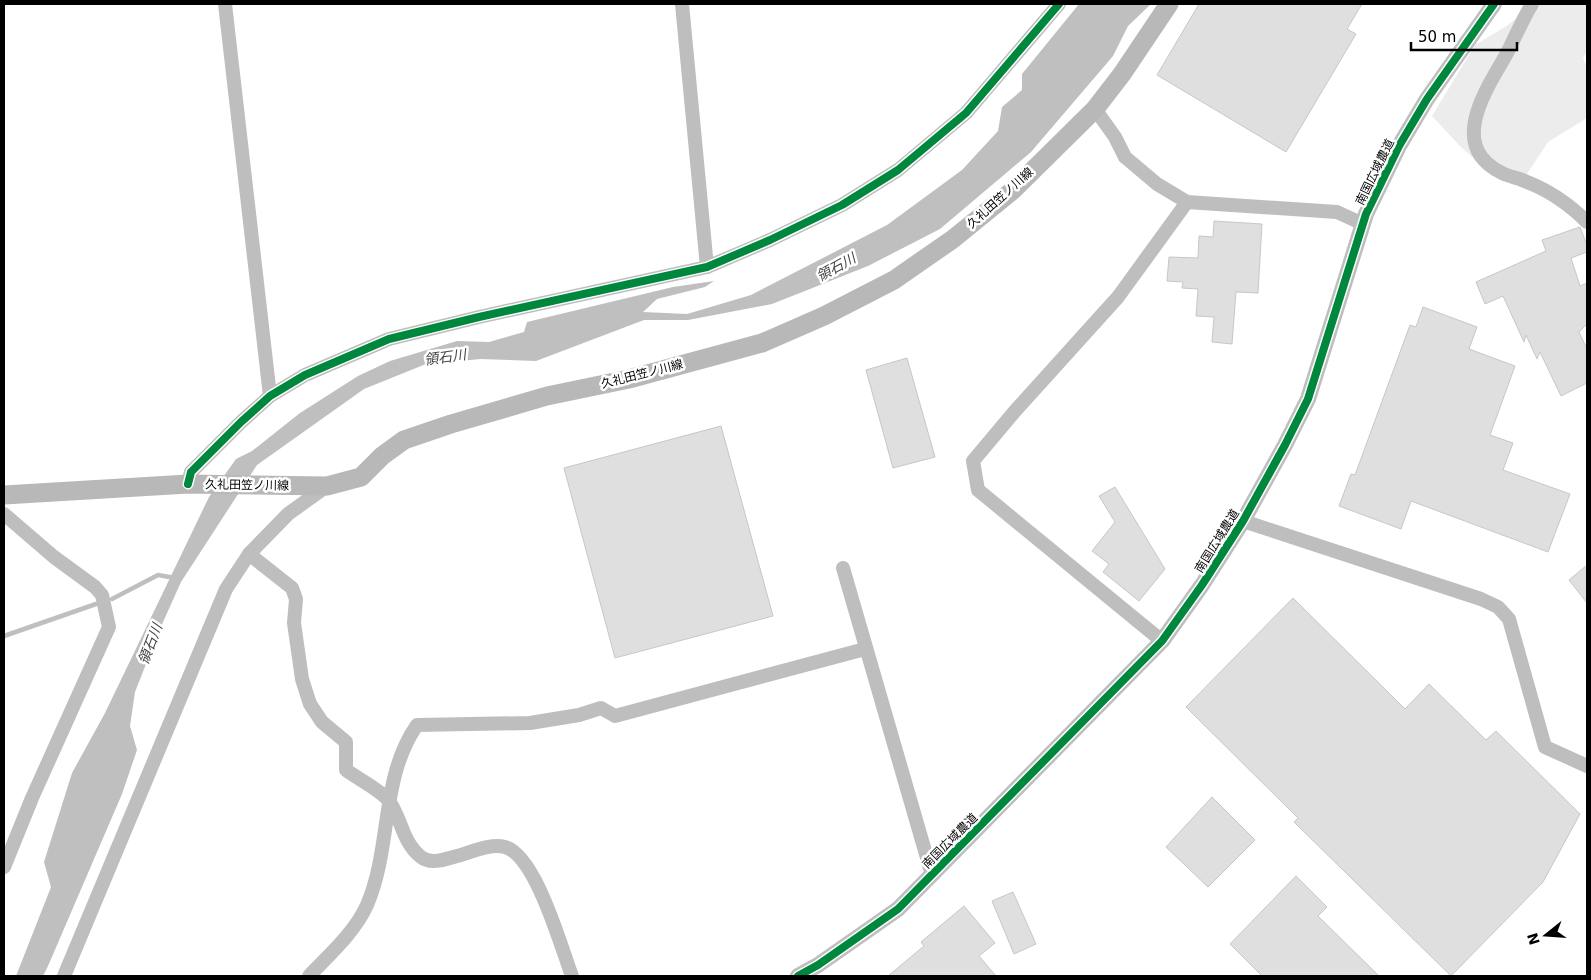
<svg xmlns="http://www.w3.org/2000/svg" width="1591" height="980" viewBox="0 0 1591 980" font-family="'DejaVu Sans','Noto Sans JP',sans-serif">
  <style>
    .green { fill: #ececec }
    .water { fill: #bfbfbf }
    .lines { fill: none; stroke-linecap: round; stroke-linejoin: round }
    .stream { stroke: #bfbfbf; stroke-width: 4.5 }
    .building { fill: #dfdfdf; stroke: #c7c7c7 }
    .minor { stroke: #bebebe; stroke-width: 14 }
    .tertiary { stroke: #bebebe; stroke-width: 16 }
    .secondary { stroke: #b8b8b8; stroke-width: 19 }
    .cycleway-casing { stroke: #fff; stroke-width: 11 }
    .cycleway { stroke: #00873e; stroke-width: 8 }
    .labels { text-anchor: middle; stroke-width: 5; stroke-linejoin: round; paint-order: stroke }
    .street-label { font-size: 12px; fill: #000; stroke: #fff }
    .water-label { font-size: 14px; font-style: italic; fill: #444; stroke: #fff }
  </style>
  <rect width="100%" height="100%" fill="#fff"/>
  <path class="green" d="M1534,4H1587V51L1583,58L1587,68V118L1548,142L1525,177L1485,169L1458,144L1432,116L1475,45L1508,25Z"/>
  <path class="water" d="M1079,4H1151L1128,26L1113,56L1031,152L940,229L868,266L772,304L688,320H644L536,361L481,359L426,364L364,389L257,465L181,582L159,631L135,692L130,726L137,750L122,794L48,966L43,976H16L51,887L44,862L72,773L105,713L209,497L236,459L252,451L300,413L358,376L390,361L457,341L489,342L524,332L527,322L673,287L714,281L705,287L657,299L643,312L687,314L751,295L887,225L962,170L998,131L1002,107L1022,90V74Z"/>
  <g class="lines">
    <g class="stream">
      <path d="M112,599L158,575L175,578"/>
      <path d="M4,636L96,604"/>
    </g>
  </g>
  <g class="building">
    <path d="M1199,4H1362L1347,29L1356,34L1286,152L1157,75Z"/>
    <path d="M1214,221L1262,224L1258,293L1236,292L1232,344L1212,342L1214,317L1196,316L1198,289L1182,288L1183,282L1167,281L1169,257L1198,258L1199,236L1213,237Z"/>
    <path d="M1580,227L1587,245V252L1571,258L1580,286L1587,283V324L1579,332L1587,349V383L1561,396L1540,352L1537,359L1526,335L1524,342L1503,296L1485,304L1476,282L1546,251L1542,240Z"/>
    <path d="M1423,307L1477,327L1469,349L1515,366L1490,435L1513,443L1503,470L1570,494L1548,552L1411,501L1401,529L1339,506L1351,474L1355,475L1410,325L1416,327Z"/>
    <path d="M907,358L935,457L893,468L866,370Z"/>
    <path d="M721,426L773,616L615,658L564,468Z"/>
    <path d="M1115,487L1165,569L1139,601L1103,572L1109,564L1092,551L1115,522L1099,496Z"/>
    <path d="M1587,565V603L1569,580Z"/>
    <path d="M1293,598L1405,709L1429,684L1486,740L1496,731L1580,814L1543,882L1451,976L1294,822L1298,818L1186,707Z"/>
    <path d="M1212,797L1255,840L1208,887L1166,847Z"/>
    <path d="M1296,876L1327,907L1318,916L1379,976H1262L1230,944Z"/>
    <path d="M1013,892L1036,944L1014,954L992,901Z"/>
    <path d="M964,906L995,943L979,956L996,976H888L924,946L921,942Z"/>
  </g>
  <g class="lines">
    <g class="minor">
      <path d="M225,4L270,396"/>
      <path d="M682,4L707,267"/>
      <path d="M1532,4C1522,20 1515,38 1506,55C1486,90 1447,146 1502,173C1510,177 1519,178 1527,182C1550,191 1570,205 1587,222"/>
      <path d="M1095,109L1115,137L1125,157L1157,184L1187,202L1118,297L1015,411L973,461L978,490L1162,641"/>
      <path d="M1187,202L1337,212L1363,224"/>
      <path d="M188,484L191,472L241,422L270,396L305,375L389,339L479,317L707,267L770,240L842,205L898,170L966,113L1059,4"/>
      <path d="M4,514L54,557L95,587L102,595L109,627L32,798L4,867"/>
      <path d="M1243,521L1481,599L1498,607L1509,619L1545,747L1587,766"/>
      <path d="M249,554L292,588L296,599L294,623L302,679L310,704L322,722L346,742V770C357,778 382,791 389,801C402,819 402,842 421,857C431,865 446,859 457,856C472,852 490,843 505,847C536,856 561,947 572,976"/>
      <path d="M843,568L932,875"/>
      <path d="M64,976L226,589L249,554L288,514L327,486"/>
      <path d="M309,976C329,955 355,932 367,905C392,847 380,778 417,725L530,723L579,715L601,708L615,716L865,649"/>
    </g>
    <path class="tertiary" d="M798,976L818,965L898,909L1162,641L1202,585L1243,521L1285,445L1308,399L1366,214L1399,146L1427,99L1494,4"/>
    <path class="secondary" d="M4,495L188,484L327,486L361,477L382,456L404,440L451,424L547,396L629,379L762,343L824,316L894,280L953,239L1012,191L1095,109L1122,74L1169,4"/>
    <defs>
      <g id="cycleway">
        <path d="M188,484L191,472L241,422L270,396L305,375L389,339L479,317L707,267L770,240L842,205L898,170L966,113L1059,4"/>
        <path d="M798,976L818,965L898,909L1162,641L1202,585L1243,521L1285,445L1308,399L1366,214L1399,146L1427,99L1494,4"/>
      </g>
    </defs>
    <use href="#cycleway" class="cycleway-casing"/>
    <use href="#cycleway" class="cycleway"/>
  </g>
  <g class="labels">
    <g class="street-label">
      <text transform="translate(1375 172) rotate(-64)" y="4">南国広域農道</text>
      <text transform="translate(1000 198) rotate(-42)" y="4">久礼田笠ノ川線</text>
      <text transform="translate(642 374) rotate(-14)" y="4">久礼田笠ノ川線</text>
      <text transform="translate(247 485) rotate(1)" y="4">久礼田笠ノ川線</text>
      <text transform="translate(1217 541) rotate(-58)" y="4">南国広域農道</text>
      <text transform="translate(950 841) rotate(-45)" y="4">南国広域農道</text>
    </g>
    <g class="water-label">
      <text transform="translate(836 267) rotate(-29)" y="5">領石川</text>
      <text transform="translate(445 357) rotate(-8)" y="5">領石川</text>
      <text transform="translate(150 644) rotate(-69)" y="5">領石川</text>
    </g>
  </g>
  <rect width="1591" height="980" fill="none" stroke="#000000" stroke-width="10"/>
  <g transform="translate(1546 935) rotate(253)" stroke="#ffffff" stroke-width="4" paint-order="stroke">
  <path d="M0-4L9 19L0 12L-9 19Z" fill="#000000"/>
  <text y="-8" font-size="14" font-weight="bold" text-anchor="middle" fill="#000000">N</text>
  </g>
  <path d="M1411 42v8h106v-8" fill="none" stroke="#000000" stroke-width="2.5"/>
  <text x="1418" y="42" font-size="15" fill="#000000" stroke="#ffffff" stroke-width="4" paint-order="stroke">50 m</text>
</svg>
